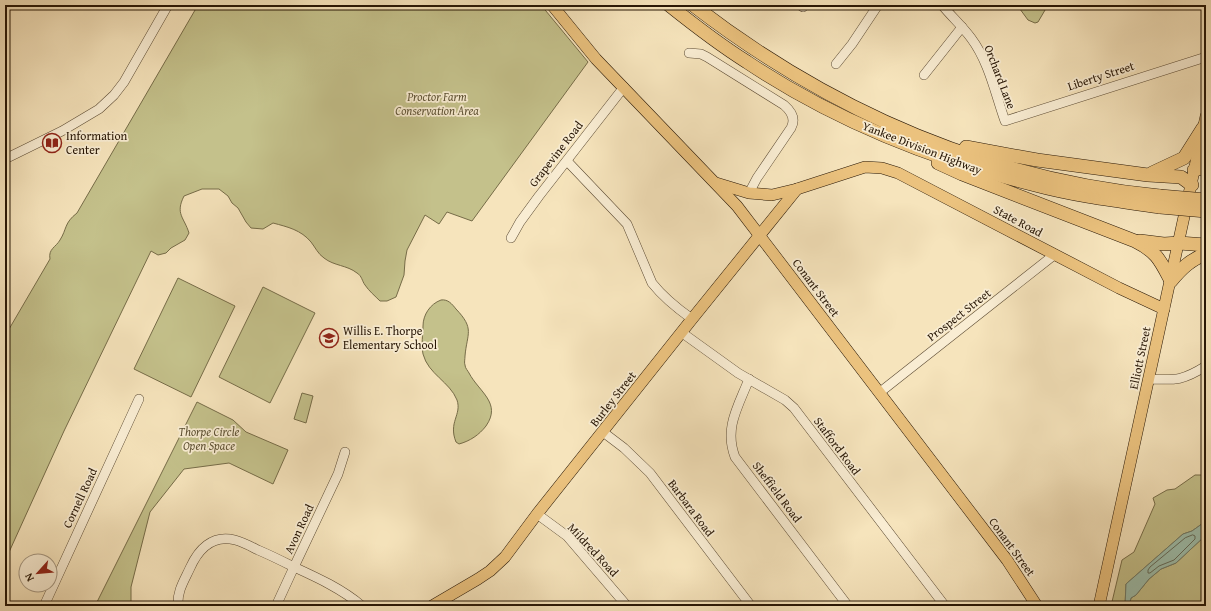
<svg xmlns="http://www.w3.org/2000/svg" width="1211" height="611" viewBox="0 0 1211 611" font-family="'Gentium Book Plus',serif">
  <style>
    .green { fill: #c4c18b; stroke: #766c48 }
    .water { fill: #9dbfad; stroke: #6e7b6a }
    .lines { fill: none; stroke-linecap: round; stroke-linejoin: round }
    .shore { stroke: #626a59; stroke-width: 1 }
    .minor-casing { stroke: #5b4a33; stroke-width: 10 }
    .major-casing { stroke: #271605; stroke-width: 12 }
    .highway-casing { stroke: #271605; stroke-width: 14 }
    .minor { stroke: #f9edd3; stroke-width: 9 }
    .major { stroke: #ebc27e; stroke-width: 11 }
    .highway { stroke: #ebc27e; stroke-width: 13 }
    .highway-bridge-casing { stroke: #271605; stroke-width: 14; stroke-linecap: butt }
    .highway-bridge { stroke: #ebc27e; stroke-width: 13 }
    .labels { text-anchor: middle; stroke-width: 3.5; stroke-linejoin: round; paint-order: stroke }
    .street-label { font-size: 12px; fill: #271605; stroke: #f9edd3 }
    .park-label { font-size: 12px; font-style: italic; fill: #5e5234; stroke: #f9edd3 }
    .poi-label { font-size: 12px; fill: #271605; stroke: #f9edd3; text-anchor: start }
  </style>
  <rect width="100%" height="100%" fill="#f6e4bc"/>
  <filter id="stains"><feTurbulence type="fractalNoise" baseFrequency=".005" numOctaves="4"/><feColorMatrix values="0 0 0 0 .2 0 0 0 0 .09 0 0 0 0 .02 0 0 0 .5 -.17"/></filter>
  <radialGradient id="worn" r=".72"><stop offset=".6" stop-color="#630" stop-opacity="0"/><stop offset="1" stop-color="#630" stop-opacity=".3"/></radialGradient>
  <g class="green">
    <path d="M198,5H541L588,62L472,221L447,212L439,224L425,215L407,250L405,261L404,275L396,297L387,301H380C375,296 369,291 365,285C362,281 362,276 357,273C347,265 334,266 324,258C318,254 315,247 311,242C301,230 288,227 273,223L263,229L251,228L246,222L238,208L232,203L228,196L219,189H202L184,196C175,214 184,217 189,233L185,240L171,248L166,253L158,255L151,251L64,431L5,561V336L50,259C48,249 56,247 60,240C67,229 64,223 77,213Z"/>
    <path d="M1017,5H1048L1038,22L1035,23L1028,20Z"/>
    <path d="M178,278L235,306L191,397L134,369Z"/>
    <path d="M263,287L315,313L270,403L219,377Z"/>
    <path d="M441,300C448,299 452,304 456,309C475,329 467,333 465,356C465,359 464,363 465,365C465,368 468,371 469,373C479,392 502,403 486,426C479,435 470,441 459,444L456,442C448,422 462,415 457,400C450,382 428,374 423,354C421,344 423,335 423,326C423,315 430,304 441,300Z"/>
    <path d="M302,393L313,396L306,423L294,419Z"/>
    <path d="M197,402L233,420L246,432L288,450L273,484L229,463L184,469L150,512L131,587V606H95Z"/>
    <path d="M1206,470V521L1192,531L1183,534L1126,584L1125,606H1111L1122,560L1134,552L1155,504L1153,498L1167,490L1175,489L1195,475H1202Z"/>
    <path d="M1206,535V606H1129L1131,598L1136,595L1149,579L1161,569L1176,563Z"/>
  </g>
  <path class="water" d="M1206,521V535L1176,563L1161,569L1149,579L1136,595L1131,598L1129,606H1125L1126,584L1183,534L1192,531Z"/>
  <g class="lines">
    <path class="shore" d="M1193,535L1195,536V539L1174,560L1159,566L1150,573H1148V570L1150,567L1185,538Z"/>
    <defs>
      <g id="minor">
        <path d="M800,5L803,7L804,5"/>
        <path d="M942,5C951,16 962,26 971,38C989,62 995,93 1005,121L1206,57"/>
        <path d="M689,53L701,54L707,57L784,105C791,111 796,119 791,128L757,178L749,193"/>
        <path d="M836,64L852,44L878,5"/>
        <path d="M924,75L962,27"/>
        <path d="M5,159L62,131L99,109L114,95L124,82L168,5"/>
        <path d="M567,161L627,224L652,283C663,297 678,309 692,319"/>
        <path d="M511,238L520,222L539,196L624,87"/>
        <path d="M681,332L738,373L785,400L794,408L945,606"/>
        <path d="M749,379C738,407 724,428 735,457L848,606"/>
        <path d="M1149,379C1176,380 1182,381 1206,366"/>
        <path d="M879,393L1054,255"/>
        <path d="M603,432L624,448L650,473L751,606"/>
        <path d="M345,452L338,474L294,567C318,578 342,589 362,606"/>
        <path d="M537,514L567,536L627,606"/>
        <path d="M44,606L139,399"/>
        <path d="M178,606C177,591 184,581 190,568C198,550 212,534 235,540C243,542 250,546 258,550C270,555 282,561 294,567L276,606"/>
      </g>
      <g id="major">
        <path d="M552,5L596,59L737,206L1007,560L1037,606"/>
        <path d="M716,183L749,193L772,195L797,189L865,167L882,168L898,173L1119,288L1164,309"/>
        <path d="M432,606L478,579L490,571L505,557L537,514L692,319L797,189"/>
        <path d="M1099,606L1206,116"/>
      </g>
      <g id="highway">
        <path d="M669,5C694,25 720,45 747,62C834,120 934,160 1035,185C1076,196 1118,201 1160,207"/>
        <path d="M693,5C832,112 986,179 1160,196"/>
        <path d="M966,147L1037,160L1148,175L1181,177L1192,185"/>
        <path d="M938,163L962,174L1135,241C1157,252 1160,260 1171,281C1181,269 1191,259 1206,254"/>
        <path d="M1194,170L1206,167"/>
        <path d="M1152,173L1184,158L1203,128L1206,133"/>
        <path d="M1140,241L1164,244L1179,243L1206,245"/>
      </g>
    </defs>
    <use href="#minor" class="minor-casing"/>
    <use href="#major" class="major-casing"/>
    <use href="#highway" class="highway-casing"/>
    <use href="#minor" class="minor"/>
    <use href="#major" class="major"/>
    <use href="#highway" class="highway"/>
    <defs>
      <g id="highway-bridge">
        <path d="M1160,196L1206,200"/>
        <path d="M1160,207L1206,211"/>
      </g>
    </defs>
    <use href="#highway-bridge" class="highway-bridge-casing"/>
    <use href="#highway-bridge" class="highway-bridge"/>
  </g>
  <defs>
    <symbol id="library-ring" viewBox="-11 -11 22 22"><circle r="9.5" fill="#f9edd3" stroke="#8f2418" stroke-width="1.5"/><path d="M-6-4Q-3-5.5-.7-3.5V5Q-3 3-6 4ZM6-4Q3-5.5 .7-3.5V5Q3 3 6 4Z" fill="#8f2418"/></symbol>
    <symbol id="school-ring" viewBox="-11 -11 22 22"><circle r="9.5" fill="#f9edd3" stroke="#8f2418" stroke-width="1.5"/><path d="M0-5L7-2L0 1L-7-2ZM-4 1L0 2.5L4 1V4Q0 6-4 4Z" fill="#8f2418"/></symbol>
  </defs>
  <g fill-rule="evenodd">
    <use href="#library-ring" x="41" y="132" width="22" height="22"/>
    <use href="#school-ring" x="318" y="327" width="22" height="22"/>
  </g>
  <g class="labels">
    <g class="street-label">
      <text transform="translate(1101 76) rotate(-18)" y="4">Liberty Street</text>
      <text transform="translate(1000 77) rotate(69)" y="4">Orchard Lane</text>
      <text transform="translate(922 148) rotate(21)" y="4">Yankee Division Highway</text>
      <text transform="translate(556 154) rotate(-52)" y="4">Grapevine Road</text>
      <text transform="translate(1018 221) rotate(28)" y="4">State Road</text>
      <text transform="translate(816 288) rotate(53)" y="4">Conant Street</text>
      <text transform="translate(959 315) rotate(-38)" y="4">Prospect Street</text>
      <text transform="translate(1140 358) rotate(-78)" y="4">Elliott Street</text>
      <text transform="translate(613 399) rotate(-52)" y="4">Burley Street</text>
      <text transform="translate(837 446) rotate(53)" y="4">Stafford Road</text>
      <text transform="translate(777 492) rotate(53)" y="4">Sheffield Road</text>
      <text transform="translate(80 498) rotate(-65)" y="4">Cornell Road</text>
      <text transform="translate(691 508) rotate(53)" y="4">Barbara Road</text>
      <text transform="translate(299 529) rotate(-65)" y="4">Avon Road</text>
      <text transform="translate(1012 547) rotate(54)" y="4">Conant Street</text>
      <text transform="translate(593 550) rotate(47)" y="4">Mildred Road</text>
    </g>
    <g class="park-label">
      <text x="437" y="101">Proctor Farm<tspan x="437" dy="14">Conservation Area</tspan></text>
      <text x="209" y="436">Thorpe Circle<tspan x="209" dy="14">Open Space</tspan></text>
    </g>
    <g class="poi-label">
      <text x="66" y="140">Information<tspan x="66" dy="14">Center</tspan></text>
      <text x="343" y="335">Willis E. Thorpe<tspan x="343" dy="14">Elementary School</tspan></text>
    </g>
  </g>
  <rect width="1211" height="611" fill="none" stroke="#f6e4bc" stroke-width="20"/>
  <rect x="6" y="6" width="1199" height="599" fill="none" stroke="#271605" stroke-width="2"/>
  <rect x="10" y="10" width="1191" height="591" fill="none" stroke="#271605"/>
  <g transform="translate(38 573) rotate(243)"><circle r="19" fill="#f9edd3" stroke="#a59781"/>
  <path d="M0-3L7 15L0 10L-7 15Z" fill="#8f2418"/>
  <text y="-6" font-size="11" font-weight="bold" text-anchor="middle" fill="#271605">N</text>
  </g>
  <rect width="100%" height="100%" filter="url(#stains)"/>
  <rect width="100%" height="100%" fill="url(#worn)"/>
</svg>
